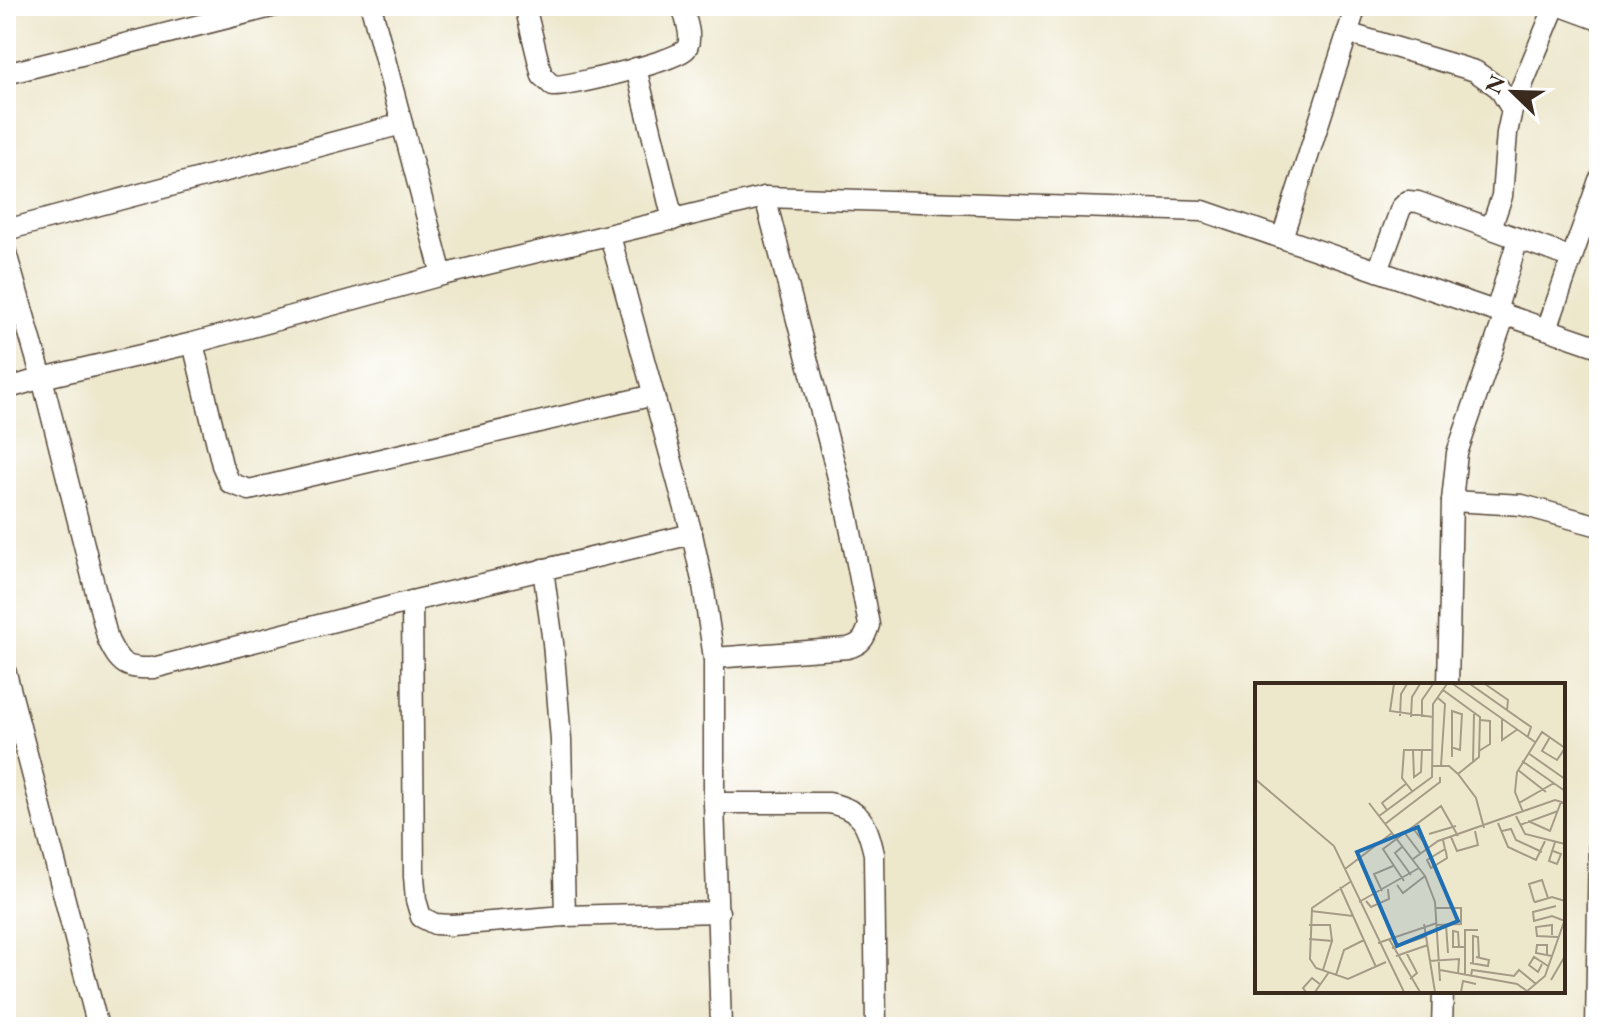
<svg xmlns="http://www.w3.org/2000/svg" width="1605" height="1033" viewBox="0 0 1605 1033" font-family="'EB Garamond',serif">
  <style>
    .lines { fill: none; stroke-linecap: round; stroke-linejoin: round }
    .minor-casing { stroke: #564638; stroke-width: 23 }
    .minor { stroke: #fff; stroke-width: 20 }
    .inset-road { fill: none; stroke: #a69b86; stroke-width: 2 }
    .view { fill: #1f6fb2; fill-opacity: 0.15; stroke: #1f6fb2; stroke-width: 4 }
    .inset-edge { fill: none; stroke: #3b2a1e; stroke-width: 4 }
  </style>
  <rect width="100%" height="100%" fill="#fff"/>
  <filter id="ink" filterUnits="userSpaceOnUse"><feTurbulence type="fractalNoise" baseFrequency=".0125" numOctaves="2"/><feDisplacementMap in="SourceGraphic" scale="16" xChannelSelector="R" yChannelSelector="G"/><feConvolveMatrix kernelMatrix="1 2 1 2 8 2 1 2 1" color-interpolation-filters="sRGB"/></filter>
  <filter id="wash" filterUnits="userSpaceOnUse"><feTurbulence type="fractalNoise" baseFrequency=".006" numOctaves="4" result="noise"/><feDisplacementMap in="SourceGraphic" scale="32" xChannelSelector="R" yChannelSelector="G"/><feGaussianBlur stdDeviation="1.8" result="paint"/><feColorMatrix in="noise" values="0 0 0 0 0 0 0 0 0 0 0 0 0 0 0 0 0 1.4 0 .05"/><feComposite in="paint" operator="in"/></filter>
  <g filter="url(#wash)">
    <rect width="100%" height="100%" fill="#ede7cc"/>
  </g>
  <g filter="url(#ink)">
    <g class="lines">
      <defs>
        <g id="minor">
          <path d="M371,6L442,275"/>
          <path d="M525,6L542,76L553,86C571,86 677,61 686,49C694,38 685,18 682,6"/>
          <path d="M1561,6L1599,20"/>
          <path d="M1347,33L1475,71L1499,88L1512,110L1507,133L1502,196L1491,228"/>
          <path d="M636,68L673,220"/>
          <path d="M6,74L275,6"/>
          <path d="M1512,110L1555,6"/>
          <path d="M6,230L402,124"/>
          <path d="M610,236L692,534L703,585L714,658V803L721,1027"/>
          <path d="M1282,238L1356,6"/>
          <path d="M6,253L42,378L108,640C120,665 126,669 153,668L412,601L692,534"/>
          <path d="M1378,271L1401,208L1408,201L1418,202L1572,258"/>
          <path d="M1496,311L1518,239"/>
          <path d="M1547,329L1599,180"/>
          <path d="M193,343L222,465L230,483L249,490L654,395"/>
          <path d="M6,389L42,378L193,343L442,275L765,197L1203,211L1599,347"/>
          <path d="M1452,501L1522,505L1599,526"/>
          <path d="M543,569L553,643L561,740L565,916"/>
          <path d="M412,601L414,876L416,900L421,917L435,924L452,925L565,916L719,912"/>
          <path d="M714,658L848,648C862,644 865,638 869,625L847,512L765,197"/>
          <path d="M6,673L98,1027"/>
          <path d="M1448,685L1452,501L1457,453L1505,314"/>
          <path d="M714,803H829C862,810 867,823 874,854L876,1027"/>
          <path d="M1442,1027L1443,991"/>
          <path d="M1596,1027L1599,839"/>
        </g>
      </defs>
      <use href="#minor" class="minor-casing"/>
      <use href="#minor" class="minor"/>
    </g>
  </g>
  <g transform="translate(1255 683)">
    <rect width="310" height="310" fill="#ede7cc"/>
    <path class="inset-road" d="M139,1L135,28L178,34M198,1L280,59M215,1L276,44L273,53M230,1L253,17L252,28M188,7L225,34L224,74L203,91M183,15L190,21L186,83M145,33L146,11L152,1M156,34L157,14L165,1M167,34V17L178,1M247,35V57L263,46M196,64L205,67L207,30M158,67L159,94L166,89L167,66M224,68L235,61V38L225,37M273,70L310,96M197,74V28L206,31M267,78L310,108M218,80L219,29M177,83H194L203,91L221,115L229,145M263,87L291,109M0,96L79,163L149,309M157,108L147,95L149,67H177M114,120L170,193L180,219L185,298M264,120L299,100M132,127L127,120L152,100M268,129L260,109L262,89L287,49L310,65L302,77L287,68L295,54M124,133L177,94L178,21L192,1M261,133L270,151L310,161M273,138L295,148L306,119M243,140L253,164L281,177L290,158M130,141L185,99V94M265,142L303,128M157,144L173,165M247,148L256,146L261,157L287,169M149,149L165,170M174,151L201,143M196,154L202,168L223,162L220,148M188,157L190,166L191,169L192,175L176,185L172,177L190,166M147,164L140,170L156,192M298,168L306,171L302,181L294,178L300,159M158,176L183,158L300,117L310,120M90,186L137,150M149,198L128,166L186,123L203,153M95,199L57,225L55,276L61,285L93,296L131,279M142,202L148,210L170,193M85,204L121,284M127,208L119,191L138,183M293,215L287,197L274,201L279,218L280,219L297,214L310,218M111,218L116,224L134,216L133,206M104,219L164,185M301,223L278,229L279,238L297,233L310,238M181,225H206V241L182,242M56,228L98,233M169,241L180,309M54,242H75L77,258M191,242L193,270M297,252V242L281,244L282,253L303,254M54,256L77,258L68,287M134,256L165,309M123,260L182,240M204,264L203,249L198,248V264H211M137,265L172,253M151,269L162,290L155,296M292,271V262H282L281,270L297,273M141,273L173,262M174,278L204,276L203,291M215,280L233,283L234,277L221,274M218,280V253L223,254L224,275M287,281L283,289L274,282L279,274L293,283M185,287L262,301L272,308M81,292L89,267L109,257M210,292V247H223M216,293L217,287L259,293L264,287L281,301M296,297L310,273M51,309L48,305L57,295L66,302M60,309L74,289M206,309L208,298L221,301M271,309L290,293L310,236"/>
    <path class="view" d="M163,144L203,238L142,263L102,169Z"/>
    <rect width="310" height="310" class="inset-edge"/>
  </g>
  <rect width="1605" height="1033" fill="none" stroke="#fff" stroke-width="32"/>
  <g transform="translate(1513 92) rotate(293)" stroke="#ffffff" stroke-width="6" paint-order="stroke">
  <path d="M0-6L14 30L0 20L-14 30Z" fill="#3b2a1e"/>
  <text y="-12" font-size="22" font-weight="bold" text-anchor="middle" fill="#3b2a1e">N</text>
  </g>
</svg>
